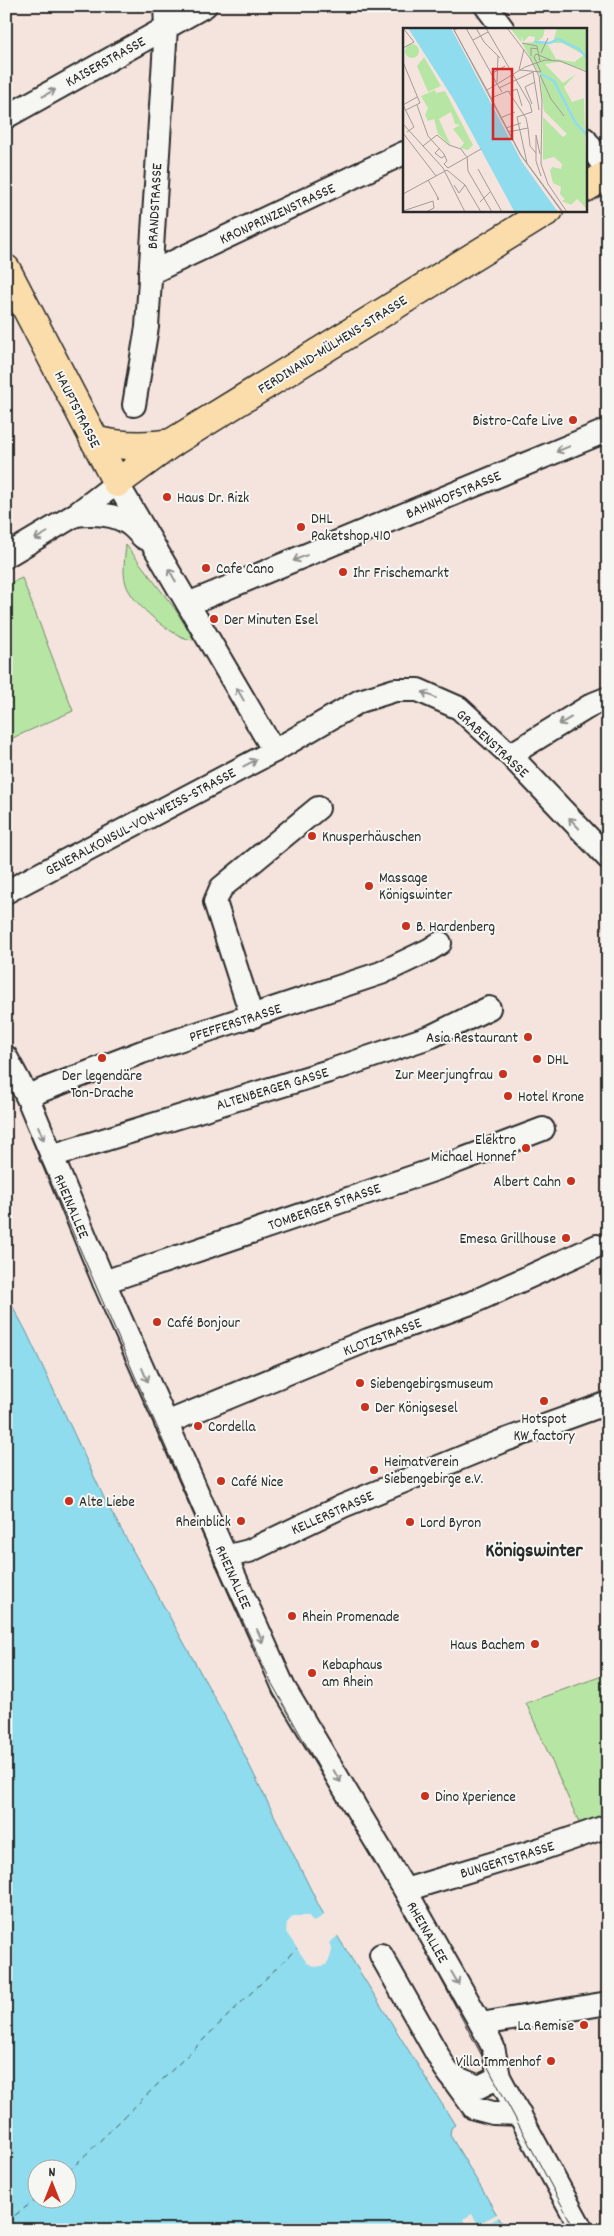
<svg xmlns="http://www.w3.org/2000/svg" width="614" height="2236" viewBox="0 0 614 2236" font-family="Dekko,sans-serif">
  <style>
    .green { fill: #b7e6a4; stroke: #718868 }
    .water { fill: #8edced; stroke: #66959f; fill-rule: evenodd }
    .pier { fill: #f5e4de }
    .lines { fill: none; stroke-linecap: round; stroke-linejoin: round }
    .ferry { stroke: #44575c; stroke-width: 1; stroke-dasharray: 6 5; stroke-linecap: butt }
    .minor-casing { stroke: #2b2b2b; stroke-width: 26 }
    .major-casing { stroke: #2b2b2b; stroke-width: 31 }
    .minor { stroke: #f6f6f2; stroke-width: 22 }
    .major { stroke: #faddab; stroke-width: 28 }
    .tram { stroke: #2b2b2b; stroke-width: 1 }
    .rail { stroke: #2b2b2b; stroke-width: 4; stroke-dasharray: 8 4; stroke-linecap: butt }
    .oneway { stroke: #90908e }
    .poi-dot { fill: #c8321e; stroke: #f6f6f2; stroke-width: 2 }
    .labels { text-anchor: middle; stroke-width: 4; stroke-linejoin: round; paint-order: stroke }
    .street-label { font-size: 15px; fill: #2b2b2b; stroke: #f6f6f2 }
    .poi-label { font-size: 15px; fill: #2b2b2b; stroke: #f6f6f2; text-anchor: start }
    .district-label { font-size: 20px; font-weight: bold; fill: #2b2b2b; stroke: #f6f6f2 }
    .inset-river { fill: none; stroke: #8edced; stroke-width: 2.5 }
    .inset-road { fill: none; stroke: #a49a96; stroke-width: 1 }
    .view { fill: #d62828; fill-opacity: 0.15; stroke: #d62828; stroke-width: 2.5 }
    .inset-edge { fill: none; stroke: #2b2b2b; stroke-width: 2.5 }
  </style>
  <rect width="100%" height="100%" fill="#f5e4de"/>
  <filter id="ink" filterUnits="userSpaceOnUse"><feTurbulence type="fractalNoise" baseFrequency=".02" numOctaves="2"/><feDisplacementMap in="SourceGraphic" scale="10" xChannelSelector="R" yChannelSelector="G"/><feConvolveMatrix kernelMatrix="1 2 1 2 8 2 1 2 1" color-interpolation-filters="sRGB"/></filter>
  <g filter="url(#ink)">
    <g class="green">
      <path d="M126,545L175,609L194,640C175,640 131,603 126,584C122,572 125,557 126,545Z"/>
      <path d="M22,578L73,711L6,741V585Z"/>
      <path d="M608,1674V1820L582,1829L526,1703Z"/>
    </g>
    <path class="water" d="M6,1294L26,1331L106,1502L229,1724L320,1908L455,2125L451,2128L450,2135L506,2230H6ZM38,2168H68V2198H38Z"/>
    <g class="pier">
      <path d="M326,1914L339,1935L329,1943L332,1950L330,1958L326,1965L316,1967L307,1963L286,1932L287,1923L293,1916H309L313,1922Z"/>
      <path d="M499,2213L501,2216L480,2228V2230H469L463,2219L472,2214L478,2224Z"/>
    </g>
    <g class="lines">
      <g class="ferry">
        <path d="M68,2172L297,1948"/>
        <path d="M6,2222L38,2198"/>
      </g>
      <defs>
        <g id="minor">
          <path d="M486,6L503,29"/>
          <path d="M6,117L205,6"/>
          <path d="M585,139L608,172"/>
          <path d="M150,273L404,153"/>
          <path d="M134,405L147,327L166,27L165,6"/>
          <path d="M75,515C94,513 114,513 129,524C135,528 139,534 144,538"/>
          <path d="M6,556L75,515L117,483L274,751"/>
          <path d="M188,604L608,430"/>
          <path d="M510,755L593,704L608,698"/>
          <path d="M6,892L274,751L360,701L395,690H418L459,708L510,755L608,858"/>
          <path d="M252,1017L215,902L221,888L318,808"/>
          <path d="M6,1057L27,1096L104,1282L284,1688L405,1890L481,2024L493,2047L499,2077L582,2230"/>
          <path d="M27,1096L142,1052L381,973L429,950L440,943"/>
          <path d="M51,1156L329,1071L432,1036L489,1008"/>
          <path d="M104,1282L445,1166L543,1129"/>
          <path d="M166,1423L368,1340L471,1303L597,1246"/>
          <path d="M225,1557L249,1551L343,1506L500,1442L608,1403"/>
          <path d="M405,1890L541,1849L608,1826"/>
          <path d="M381,1955L445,2068L474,2108L493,2113L520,2114"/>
          <path d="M481,2024L608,2003"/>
          <path d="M452,2076L479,2087L499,2077"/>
        </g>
        <g id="major">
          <path d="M585,188L608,174"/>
          <path d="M6,269L117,483L173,442L549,210"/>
          <path d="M94,440C121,447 145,447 172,443"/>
        </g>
      </defs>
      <use href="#minor" class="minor-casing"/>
      <use href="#major" class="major-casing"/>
      <use href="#minor" class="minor"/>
      <use href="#major" class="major"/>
      <path class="tram" d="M6,1078L215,1561L271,1682L329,1786L411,1923L575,2230"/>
      <path class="rail" d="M601,6L608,17"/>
    </g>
    <defs><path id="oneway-shaft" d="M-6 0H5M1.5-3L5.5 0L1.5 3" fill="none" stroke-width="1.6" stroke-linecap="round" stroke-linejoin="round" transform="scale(1.25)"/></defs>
    <g class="oneway">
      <use href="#oneway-shaft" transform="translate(49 93) rotate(-29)"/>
      <use href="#oneway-shaft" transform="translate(563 449) rotate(157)"/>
      <use href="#oneway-shaft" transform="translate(41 536) rotate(150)"/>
      <use href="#oneway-shaft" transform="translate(300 558) rotate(157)"/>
      <use href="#oneway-shaft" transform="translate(172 575) rotate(-120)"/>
      <use href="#oneway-shaft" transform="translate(240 694) rotate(-120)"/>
      <use href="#oneway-shaft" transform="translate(429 695) rotate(-156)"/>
      <use href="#oneway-shaft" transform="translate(565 721) rotate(149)"/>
      <use href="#oneway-shaft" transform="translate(250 763) rotate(-27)"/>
      <use href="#oneway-shaft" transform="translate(574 823) rotate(-133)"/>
      <use href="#oneway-shaft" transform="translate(41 1133) rotate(68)"/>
      <use href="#oneway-shaft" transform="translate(145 1375) rotate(67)"/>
      <use href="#oneway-shaft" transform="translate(260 1636) rotate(66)"/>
      <use href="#oneway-shaft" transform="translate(337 1776) rotate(60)"/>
      <use href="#oneway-shaft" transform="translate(455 1978) rotate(60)"/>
    </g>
  </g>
  <g class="poi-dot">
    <circle cx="573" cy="420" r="5"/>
    <circle cx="167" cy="497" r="5"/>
    <circle cx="301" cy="527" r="5"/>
    <circle cx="206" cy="568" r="5"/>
    <circle cx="343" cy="572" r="5"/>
    <circle cx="214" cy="619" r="5"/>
    <circle cx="312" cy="836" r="5"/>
    <circle cx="369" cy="886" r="5"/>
    <circle cx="406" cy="926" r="5"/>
    <circle cx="528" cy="1037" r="5"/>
    <circle cx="102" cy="1058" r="5"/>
    <circle cx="537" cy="1059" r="5"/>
    <circle cx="503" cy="1074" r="5"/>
    <circle cx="508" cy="1096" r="5"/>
    <circle cx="526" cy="1148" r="5"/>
    <circle cx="571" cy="1181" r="5"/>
    <circle cx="566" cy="1238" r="5"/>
    <circle cx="157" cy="1322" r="5"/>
    <circle cx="360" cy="1383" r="5"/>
    <circle cx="544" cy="1401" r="5"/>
    <circle cx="365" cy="1407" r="5"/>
    <circle cx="198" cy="1426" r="5"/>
    <circle cx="374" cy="1470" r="5"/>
    <circle cx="221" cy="1481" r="5"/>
    <circle cx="69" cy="1501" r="5"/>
    <circle cx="241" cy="1521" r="5"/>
    <circle cx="410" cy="1522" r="5"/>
    <circle cx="292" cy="1616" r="5"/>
    <circle cx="535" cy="1644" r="5"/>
    <circle cx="312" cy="1673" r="5"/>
    <circle cx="425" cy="1796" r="5"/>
    <circle cx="584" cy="2025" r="5"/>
    <circle cx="551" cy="2061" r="5"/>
  </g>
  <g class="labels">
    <g class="street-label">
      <text transform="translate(105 61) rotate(-29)" y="5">KAISERSTRASSE</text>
      <text transform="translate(154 206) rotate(-87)" y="5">BRANDSTRASSE</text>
      <text transform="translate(277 213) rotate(-25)" y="5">KRONPRINZENSTRASSE</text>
      <text transform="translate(332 344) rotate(-32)" y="5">FERDINAND-MÜLHENS-STRASSE</text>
      <text transform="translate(78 409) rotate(63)" y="5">HAUPTSTRASSE</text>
      <text transform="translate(453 494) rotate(-23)" y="5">BAHNHOFSTRASSE</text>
      <text transform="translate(493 743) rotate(43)" y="5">GRABENSTRASSE</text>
      <text transform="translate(140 821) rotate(-28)" y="5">GENERALKONSUL-VON-WEISS-STRASSE</text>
      <text transform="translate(235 1022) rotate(-18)" y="5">PFEFFERSTRASSE</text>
      <text transform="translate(272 1088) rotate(-17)" y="5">ALTENBERGER GASSE</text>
      <text transform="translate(72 1206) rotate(67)" y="5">RHEINALLEE</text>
      <text transform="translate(324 1206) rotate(-19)" y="5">TOMBERGER STRASSE</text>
      <text transform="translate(382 1336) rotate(-21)" y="5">KLOTZSTRASSE</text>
      <text transform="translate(332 1512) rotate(-24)" y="5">KELLERSTRASSE</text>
      <text transform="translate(234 1577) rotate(66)" y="5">RHEINALLEE</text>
      <text transform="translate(507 1859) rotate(-17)" y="5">BUNGERTSTRASSE</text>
      <text transform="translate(428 1932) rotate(60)" y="5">RHEINALLEE</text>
    </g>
    <g class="poi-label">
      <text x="563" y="425" text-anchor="end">Bistro-Cafe Live</text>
      <text x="177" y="502">Haus Dr. Rizk</text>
      <text x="311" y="523">DHL<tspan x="311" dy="17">Paketshop 410</tspan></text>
      <text x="216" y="573">Cafe Cano</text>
      <text x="353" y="577">Ihr Frischemarkt</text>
      <text x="224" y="624">Der Minuten Esel</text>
      <text x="322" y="841">Knusperhäuschen</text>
      <text x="379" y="882">Massage<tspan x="379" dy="17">Königswinter</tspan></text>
      <text x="416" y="931">B. Hardenberg</text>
      <text x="518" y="1042" text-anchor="end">Asia Restaurant</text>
      <text x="547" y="1064">DHL</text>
      <text x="493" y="1079" text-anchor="end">Zur Meerjungfrau</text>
      <text x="102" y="1080" text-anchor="middle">Der legendäre<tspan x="102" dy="17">Ton-Drache</tspan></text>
      <text x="518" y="1101">Hotel Krone</text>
      <text x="516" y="1144" text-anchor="end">Elektro<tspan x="516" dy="17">Michael Honnef</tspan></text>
      <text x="561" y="1186" text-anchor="end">Albert Cahn</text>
      <text x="556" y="1243" text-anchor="end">Emesa Grillhouse</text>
      <text x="167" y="1327">Café Bonjour</text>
      <text x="370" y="1388">Siebengebirgsmuseum</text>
      <text x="375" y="1412">Der Königsesel</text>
      <text x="544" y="1423" text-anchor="middle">Hotspot<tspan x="544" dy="17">KW factory</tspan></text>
      <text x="208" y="1431">Cordella</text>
      <text x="384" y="1466">Heimatverein<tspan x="384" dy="17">Siebengebirge e.V.</tspan></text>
      <text x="231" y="1486">Café Nice</text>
      <text x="79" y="1506">Alte Liebe</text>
      <text x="231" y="1526" text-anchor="end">Rheinblick</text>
      <text x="420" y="1527">Lord Byron</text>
      <text x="302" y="1621">Rhein Promenade</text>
      <text x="525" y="1649" text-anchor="end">Haus Bachem</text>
      <text x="322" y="1669">Kebaphaus<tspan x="322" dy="17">am Rhein</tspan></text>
      <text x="435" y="1801">Dino Xperience</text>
      <text x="574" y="2030" text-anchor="end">La Remise</text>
      <text x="541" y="2066" text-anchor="end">Villa Immenhof</text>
    </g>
    <g class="district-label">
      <text x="534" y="1556">Königswinter</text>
    </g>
  </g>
  <g transform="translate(403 28)">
    <rect width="184" height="184" fill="#f5e4de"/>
    <path d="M107,0H142L140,9L135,13L144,15L150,14L154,0H184V43L157,34L142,36L160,55L173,46L161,59L169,74L181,70L184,181L174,171L168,177L159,173L162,171L157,166L158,159L150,155L147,143L149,139L158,141L159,136L151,129L140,132V89L160,109L164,106L141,83L137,47L119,15L131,14L132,9L126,8L120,14L119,8L118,14ZM144,15H159L181,27L171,34L153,31ZM2 23a7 7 0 1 1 14 0a7 7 0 1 1-14 0ZM21,29L38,58L25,64L14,38ZM32,62L33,65L42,63L70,117L65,122L57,120L61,115L50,101L57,97L52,96L48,84L36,91L48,118L35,106L31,91L25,93L22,87L25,80L18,68Z" fill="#b7e6a4" fill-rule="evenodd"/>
    <path d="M5,0H48L119,134L155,184L111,183L51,72Z" fill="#8edced"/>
    <path class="inset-river" d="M131,14L147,15L155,11L176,21L184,30M138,46L151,53L172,94L184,107M78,121L99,102"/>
    <path class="inset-road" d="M0,0L11,14L0,20M50,0L117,126L159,184M56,0L51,2L84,62M63,0L94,56L122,39L142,32L157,33L184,44M73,0L81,14L97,30M83,0L127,76L129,84L114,89L124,135M104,0L127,30L136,48L139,72L138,136L145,156L164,184M70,12L85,4M119,15L134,18L137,33M138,25L145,10M128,28V20L135,21M0,34L17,75L3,82M116,42L121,21M117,42L138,44L131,29L133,26L148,32M130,44L136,82M88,46L102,38M137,47L148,71L161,88M94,54L95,28M96,60L130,44M84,62L118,127L160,184M84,62L94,56L99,64M106,64L114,61L119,78M88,70L105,63L123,90L125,100L105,104M129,76L122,59L132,54M0,77L14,69M0,77L11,99L4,104M14,77L25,108L41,126L44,133L41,136L45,140M97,90L112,84M0,96L40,140L62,184M103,100L118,95M125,100L127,118L133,125M0,105L33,148M20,118L34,107L46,117L58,121L63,128M37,120L32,125L38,130L42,128M137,126L133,107V133L138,148M64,128L65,143L89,184M45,140L78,121M75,141L99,184M25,152L33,166L35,170V172V169M51,157L56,165L62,157M0,166L44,142L62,157L78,184M77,174L88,163M0,183L30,173L31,180L23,184"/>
    <path class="view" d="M90,41H109V111H90Z"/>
    <rect width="184" height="184" class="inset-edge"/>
  </g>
  <rect width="614" height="2236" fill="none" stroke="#f6f6f2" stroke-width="25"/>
  <rect x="12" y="12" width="589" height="2211" fill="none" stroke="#2b2b2b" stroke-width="2" filter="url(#ink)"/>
  <g transform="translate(52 2184)"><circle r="24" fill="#f6f6f2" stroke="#a5a5a2"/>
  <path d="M0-4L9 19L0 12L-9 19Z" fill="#c8321e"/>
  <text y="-8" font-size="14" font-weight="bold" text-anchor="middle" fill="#2b2b2b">N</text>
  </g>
</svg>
